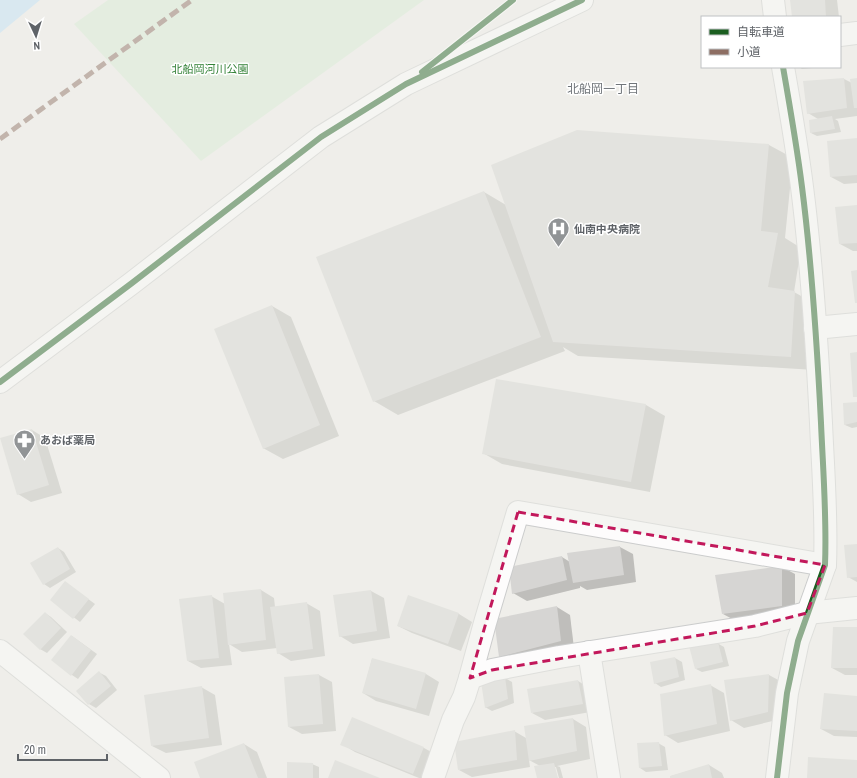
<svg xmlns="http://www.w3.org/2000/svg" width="857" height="778" viewBox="0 0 857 778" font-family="'Archivo Narrow','Noto Sans JP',sans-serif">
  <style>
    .green { fill: #d8ebd6 }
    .water { fill: #bfe0f9 }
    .shadow { fill: #0003 }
    .building { fill: #d6d5d3 }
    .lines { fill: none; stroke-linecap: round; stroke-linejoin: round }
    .minor-casing { stroke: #cbcccc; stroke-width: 24 }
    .minor { stroke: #fdfcfc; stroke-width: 22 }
    .quiet { stroke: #8d6e63; stroke-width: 5; stroke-dasharray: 10 5; stroke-linecap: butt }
    .cycleway-casing { stroke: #fff; stroke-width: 8 }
    .cycleway { stroke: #1b5e20; stroke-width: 6 }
    .marked { fill: none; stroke: #c2185b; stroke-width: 3; stroke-dasharray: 8 5; stroke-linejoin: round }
    .labels { text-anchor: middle; stroke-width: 3; stroke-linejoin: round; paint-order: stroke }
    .park-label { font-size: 11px; fill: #348238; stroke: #fff }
    .poi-label { font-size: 11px; font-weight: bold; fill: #5f6368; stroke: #fff; text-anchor: start }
    .neighbourhood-label { font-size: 12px; fill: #70757a; stroke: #fff }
  </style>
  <rect width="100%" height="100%" fill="#efeeea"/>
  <path class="green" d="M108,0H424L201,161L74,24Z"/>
  <path class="water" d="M0,0H40L0,33Z"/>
  <g class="shadow">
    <path d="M791,0H837L839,17H793Z"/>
    <path d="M799,67H822L802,69Z"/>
    <path d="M844,79L852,83L857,79V116L835,119L838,121L841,132L817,136L811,133L818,119L808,113Z"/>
    <path d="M857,139V183L844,184L831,177Z"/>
    <path d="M769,145L793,158L785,238L801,248L794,292L819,306L815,370L578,356L563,347L565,351L398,415L374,401L484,192L506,205Z"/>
    <path d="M857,206V251H853L840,244Z"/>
    <path d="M272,306L291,317L339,436L283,459L263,448Z"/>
    <path d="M857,403V427L852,428L845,425Z"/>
    <path d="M646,405L665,416L650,492L502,464L483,453Z"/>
    <path d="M32,430L45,438L62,493L31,502L18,494Z"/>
    <path d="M857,545V582L848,577Z"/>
    <path d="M620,547L633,554L636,582L587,590L580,586V588L527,601L513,593L562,557L570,562Z"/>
    <path d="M58,548L64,552L76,572L50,588L44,584Z"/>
    <path d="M782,567L795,574V613L736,621L723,614Z"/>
    <path d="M65,582L95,604L80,622L51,600Z"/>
    <path d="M261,590L274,598L275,607L306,603L320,611L325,656L291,661L278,653L277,648L242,652L229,644L232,665L201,668L188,661L211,596L225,604Z"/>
    <path d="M371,591L384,598L390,638L353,644L340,636Z"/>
    <path d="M409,597L459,614L472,622L461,651L412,633L398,626Z"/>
    <path d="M557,607L570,615L574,648L513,664L500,656Z"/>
    <path d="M45,613L51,617L67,632L47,653L40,649Z"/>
    <path d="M857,628V675H845L832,668Z"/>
    <path d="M72,636L97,654L78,679L72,675Z"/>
    <path d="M717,643L724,647L729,666L702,672L696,669Z"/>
    <path d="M675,658L682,662L685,680L661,687L655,683L652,663Z"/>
    <path d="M372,659L426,674L439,682L429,716L376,701L363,693Z"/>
    <path d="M100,673L106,676L117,690L96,708L89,704L78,691Z"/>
    <path d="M319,675L332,682L336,731L302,734L289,727Z"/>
    <path d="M769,675L782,682L781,719L744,728L731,720Z"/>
    <path d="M505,678L512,682L514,703L492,711L485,707Z"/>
    <path d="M578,681L591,689L596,711L545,720L532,713Z"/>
    <path d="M710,685L724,693L730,731L678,743L665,735Z"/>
    <path d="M201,687L215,695L222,745L166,753L152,746Z"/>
    <path d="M857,697V737L834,736L821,729Z"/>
    <path d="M352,719L424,748L437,755L428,778H419L355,752L342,744Z"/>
    <path d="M573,719L586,727L590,759L557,766L560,767L563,778H559L556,767H554L557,778H538L540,766L529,760L530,767L472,777L459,770L514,731L526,738Z"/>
    <path d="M658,743L665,747L668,770L646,772L640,768Z"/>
    <path d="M244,744L257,752L267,778H201Z"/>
    <path d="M312,764L319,767V778H288Z"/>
    <path d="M709,765L722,773L724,778H671V776Z"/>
  </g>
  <g class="building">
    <path d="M790,0H825L826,17H792Z"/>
    <path d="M844,78L847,108L807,114L803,81Z"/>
    <path d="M857,78V108H854L850,79Z"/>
    <path d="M832,116L835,129L810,133L809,120Z"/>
    <path d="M577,130L769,144L761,231L778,233L768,287L795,291L791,357L553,342L491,165Z"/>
    <path d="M857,138V175L830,177L827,141Z"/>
    <path d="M484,191L541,337L373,402L316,257Z"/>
    <path d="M857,205V243L839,244L835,207Z"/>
    <path d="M857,270V303H855L851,271Z"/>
    <path d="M272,305L320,425L263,449L214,329Z"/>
    <path d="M857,352V397H853L850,353Z"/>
    <path d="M496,379L646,404L631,482L482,454Z"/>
    <path d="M857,402V422L844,425L843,403Z"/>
    <path d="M32,429L49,485L17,495L0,438Z"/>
    <path d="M857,544V577L847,578L844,545Z"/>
    <path d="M620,546L624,575L573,583L567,553Z"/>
    <path d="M58,547L70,569L43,585L30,563Z"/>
    <path d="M562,556L567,580L512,594L509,567Z"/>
    <path d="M782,566V606L722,614L715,575Z"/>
    <path d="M65,581L89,599L73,619L50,600Z"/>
    <path d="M261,589L266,640L228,645L223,593Z"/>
    <path d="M371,590L377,631L339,637L333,595Z"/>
    <path d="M212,595L219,658L187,661L179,599Z"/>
    <path d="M408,595L459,613L448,644L397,626Z"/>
    <path d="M307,602L313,649L277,654L270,607Z"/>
    <path d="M557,606L561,641L499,657L494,619Z"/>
    <path d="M45,612L61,628L40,650L23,634Z"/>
    <path d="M833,627H857V668H831Z"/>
    <path d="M71,635L91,650L71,676L51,660Z"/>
    <path d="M718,642L723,662L695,669L689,646Z"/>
    <path d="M675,657L679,677L654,684L650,662Z"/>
    <path d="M372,658L426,673L416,709L362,693Z"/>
    <path d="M99,671L111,686L88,705L76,691Z"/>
    <path d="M319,674L323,724L288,727L284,677Z"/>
    <path d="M769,674L768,712L730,721L724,680Z"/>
    <path d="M505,677L508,699L485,708L481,682Z"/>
    <path d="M578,680L583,704L531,713L527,689Z"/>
    <path d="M711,684L717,724L664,736L660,694Z"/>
    <path d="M202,686L209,738L151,746L144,695Z"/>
    <path d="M824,693L857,696V731L820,729Z"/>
    <path d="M352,717L424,747L413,774L340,745Z"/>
    <path d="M573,718L577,751L529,761L524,726Z"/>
    <path d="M515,730L517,760L458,770L454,742Z"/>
    <path d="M659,742L662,766L639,768L637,743Z"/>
    <path d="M244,743L258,778H200L194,762Z"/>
    <path d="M808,757L857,760V778H807Z"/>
    <path d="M335,760L380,778H328Z"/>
    <path d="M287,762L313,763V778H287Z"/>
    <path d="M554,763L558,778H537L534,766Z"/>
    <path d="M709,764L712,778H670V776Z"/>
  </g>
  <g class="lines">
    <defs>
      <g id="minor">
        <path d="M773,0L775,17"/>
        <path d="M840,35L857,33"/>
        <path d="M815,328L857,324"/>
        <path d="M0,382L132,283L321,137L406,84L582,0"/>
        <path d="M0,651L159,778"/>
        <path d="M589,652L609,778"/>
        <path d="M470,678L485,623L518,512L825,565"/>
        <path d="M433,778L453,720L464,697L470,678L492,670L559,657L755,626L807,613L857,608"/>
        <path d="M777,778L787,693L798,641L825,565C827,518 823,470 821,423C817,344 812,265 802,187C797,147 790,107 783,67"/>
      </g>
    </defs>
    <use href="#minor" class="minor-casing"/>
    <use href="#minor" class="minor"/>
    <path class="quiet" d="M0,139L192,0"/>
    <defs>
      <g id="cycleway">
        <path d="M422,72L513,0"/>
        <path d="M0,382L132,283L321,137L406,84L582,0"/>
        <path d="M777,778L787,693L798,641L825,565C827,518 823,470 821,423C817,344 812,265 802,187C797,147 790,107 783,67"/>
      </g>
    </defs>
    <use href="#cycleway" class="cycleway-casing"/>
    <use href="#cycleway" class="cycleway"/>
  </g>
  <path d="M0 0H857V778H0ZM518,512L825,565L807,613L755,626L492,670L470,678Z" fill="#efeeea" fill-opacity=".55" fill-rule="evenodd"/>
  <path class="marked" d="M518,512L825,565L807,613L755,626L492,670L470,678Z"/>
  <defs>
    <symbol id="hospital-pin" viewBox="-11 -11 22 30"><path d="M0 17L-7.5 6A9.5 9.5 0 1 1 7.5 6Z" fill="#919496" stroke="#fff"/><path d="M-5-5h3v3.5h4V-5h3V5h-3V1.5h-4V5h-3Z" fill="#fff"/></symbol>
    <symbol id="pharmacy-pin" viewBox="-11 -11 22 30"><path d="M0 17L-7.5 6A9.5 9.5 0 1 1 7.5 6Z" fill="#919496" stroke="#fff"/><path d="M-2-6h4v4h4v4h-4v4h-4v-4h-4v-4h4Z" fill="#fff"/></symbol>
  </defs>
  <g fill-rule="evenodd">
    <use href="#hospital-pin" x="546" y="216" width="25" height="34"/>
    <use href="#pharmacy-pin" x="12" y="428" width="25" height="34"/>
  </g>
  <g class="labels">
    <g class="park-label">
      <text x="210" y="73">北船岡河川公園</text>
    </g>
    <g class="poi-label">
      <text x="574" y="233">仙南中央病院</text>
      <text x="40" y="444">あおば薬局</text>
    </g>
    <g class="neighbourhood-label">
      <text x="603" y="93">北船岡一丁目</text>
    </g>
  </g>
  <rect x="701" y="16" width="140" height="52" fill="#ffffff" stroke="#bfc1c3"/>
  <rect x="709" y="29" width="20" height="6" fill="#1b5e20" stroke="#bfc1c3"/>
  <text x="737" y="36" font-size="12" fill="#5f6368">自転車道</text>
  <rect x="709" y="49" width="20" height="6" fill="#8d6e63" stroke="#bfc1c3"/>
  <text x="737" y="56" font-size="12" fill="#5f6368">小道</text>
  <g transform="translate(36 36) rotate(176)" stroke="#ffffff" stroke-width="3" paint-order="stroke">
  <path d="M0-3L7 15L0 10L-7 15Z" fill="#5f6368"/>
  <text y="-6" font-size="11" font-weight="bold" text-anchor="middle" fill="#5f6368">N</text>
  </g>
  <path d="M18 754v6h89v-6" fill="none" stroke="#5f6368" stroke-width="2"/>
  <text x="24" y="754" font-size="12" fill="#5f6368" stroke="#ffffff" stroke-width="3" paint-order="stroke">20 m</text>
</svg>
